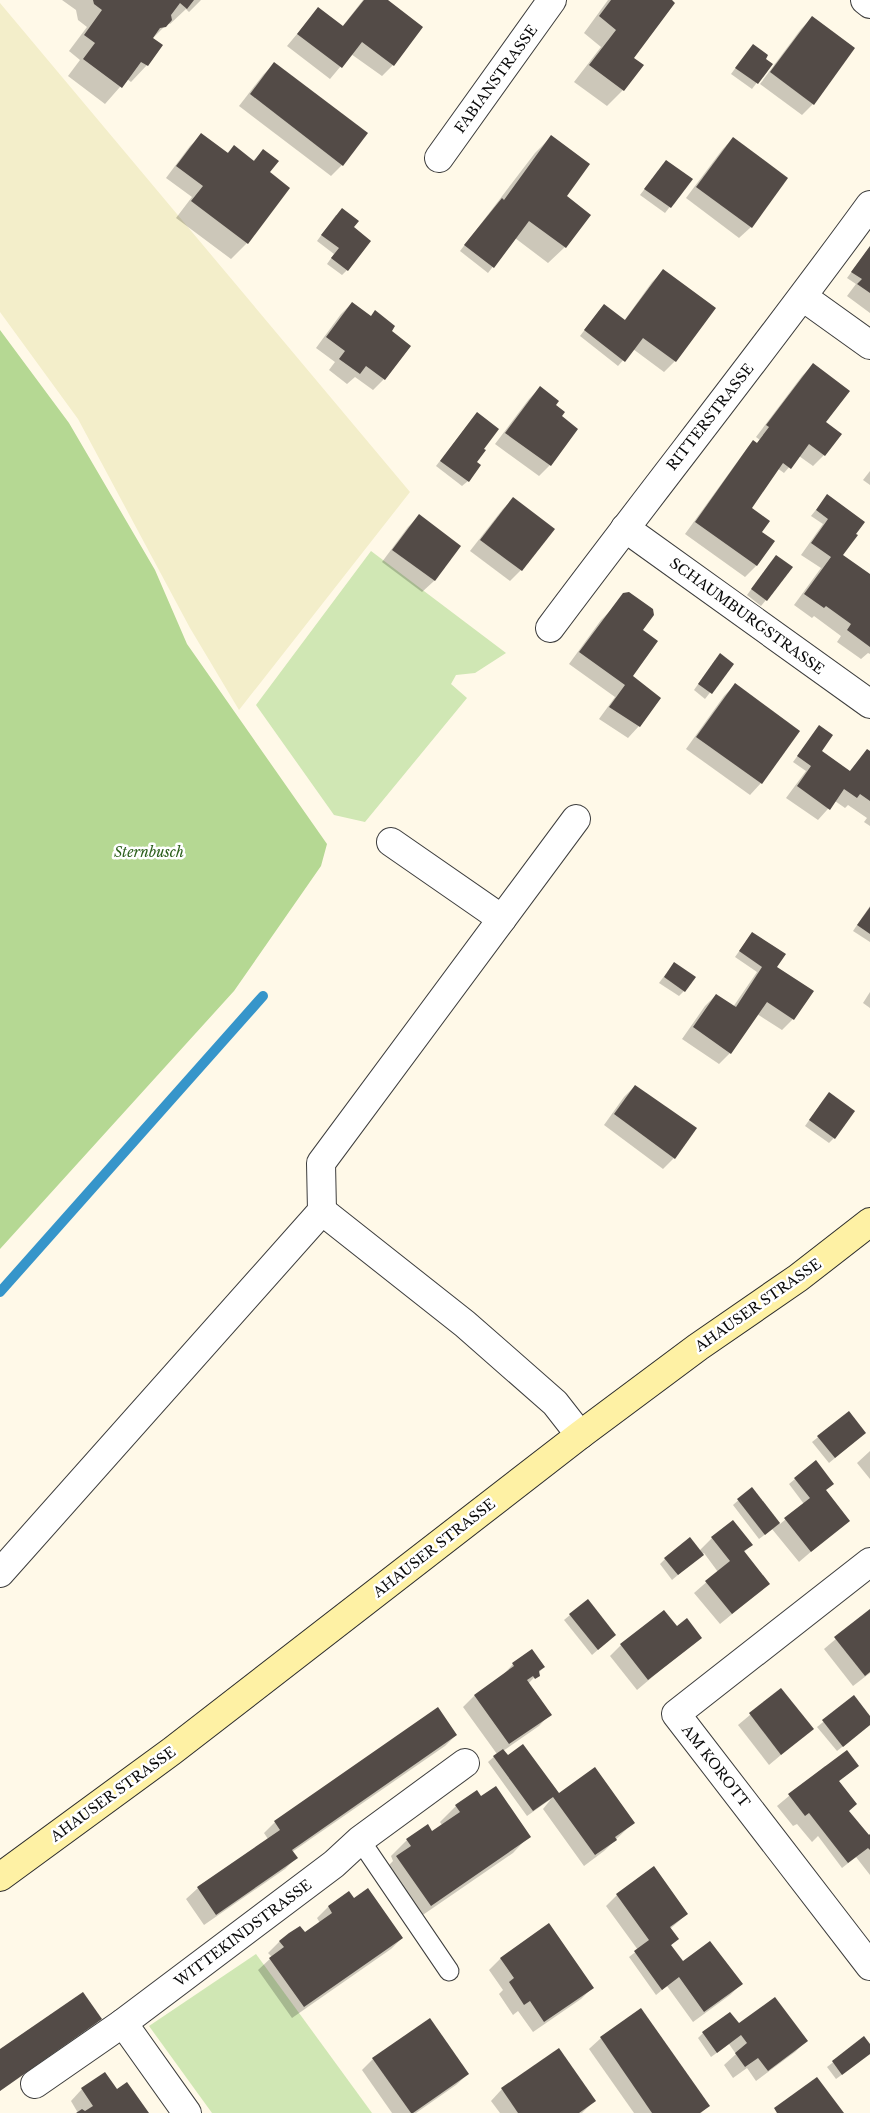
<svg xmlns="http://www.w3.org/2000/svg" width="870" height="2113" viewBox="0 0 870 2113" font-family="'Libre Baskerville',serif">
  <style>
    .farmland { fill: #f3eeca }
    .green { fill: #d0e7b4 }
    .forest { fill: #b5d893 }
    .shadow { fill: #0003 }
    .lines { fill: none; stroke-linecap: round; stroke-linejoin: round }
    .stream { stroke: #3695ca; stroke-width: 10 }
    .building { fill: #534b47 }
    .service-casing { stroke: #3d3d3d; stroke-width: 21 }
    .minor-casing { stroke: #3d3d3d; stroke-width: 30 }
    .secondary-casing { stroke: #2c2c2c; stroke-width: 30 }
    .service { stroke: #fff; stroke-width: 19 }
    .minor { stroke: #fff; stroke-width: 28 }
    .secondary { stroke: #fef1a4; stroke-width: 28 }
    .labels { text-anchor: middle; stroke-width: 5; stroke-linejoin: round; paint-order: stroke }
    .street-label { font-size: 14px; fill: #0a0a0a; stroke: #fff }
    .park-label { font-size: 14px; font-style: italic; fill: #2d601d; stroke: #fff }
  </style>
  <rect width="100%" height="100%" fill="#fff9e8"/>
  <path class="farmland" d="M0,3L410,492L239,710L190,628L78,419L0,312Z"/>
  <g class="green">
    <path d="M371,551L506,653L475,673L456,675L451,684L467,698L365,822L334,815L256,705Z"/>
    <path d="M256,1954L372,2113H212L149,2026Z"/>
  </g>
  <path class="forest" d="M0,330L69,423L155,570L187,644L327,844L321,866L234,991L0,1249Z"/>
  <g class="shadow">
    <path d="M62,0H201L189,12L186,9L170,24L168,23L152,39L147,65L131,82L127,79L105,104L68,76L80,60L69,51L87,27L78,20L76,10Z"/>
    <path d="M363,0H386L393,65L382,76L351,54L330,79L287,46L318,9L342,27Z"/>
    <path d="M608,0H669L632,58L623,90L607,106L574,82L601,47L584,33Z"/>
    <path d="M812,18L813,104L802,115L760,84L801,29Z"/>
    <path d="M748,51L771,64L752,89L731,74Z"/>
    <path d="M274,64L342,165L331,176L239,106L263,75Z"/>
    <path d="M202,135L227,153L234,147L253,161L263,151L268,172L247,243L231,259L176,218L192,197L166,178L190,146Z"/>
    <path d="M551,137L565,196L589,215L565,247L548,263L515,238L488,273L460,251L535,153Z"/>
    <path d="M733,138L786,178L751,227L739,238L686,198L722,150Z"/>
    <path d="M666,161L691,180L665,213L640,195Z"/>
    <path d="M336,215L352,228L347,270L342,275L327,264L334,254L317,241Z"/>
    <path d="M869,248L870,249V313L847,296L856,284L847,278Z"/>
    <path d="M663,271L675,361L664,372L633,349L618,366L580,336L599,311L624,321L652,282Z"/>
    <path d="M352,303L409,346L384,379L373,390L355,377L347,384L329,370L335,362L316,348L341,314Z"/>
    <path d="M813,365L824,422V455L813,466L799,456L784,473L777,468L750,508L761,532L773,541L756,566L745,577L685,534L748,447L753,442L756,444L760,440L756,437L802,376Z"/>
    <path d="M540,388L554,405L560,416L577,429L550,465L539,476L495,444L529,399Z"/>
    <path d="M477,413L476,462L468,481L462,486L436,466Z"/>
    <path d="M870,471V485L863,480Z"/>
    <path d="M827,496L842,556L870,576V654L868,653L861,659L837,642L841,636L814,616L812,618L794,605L821,568L801,555L823,524L811,516Z"/>
    <path d="M513,499L521,570L510,581L470,551L502,510Z"/>
    <path d="M419,516L459,546L434,581L422,592L382,562L408,527Z"/>
    <path d="M771,562L766,600L761,606L747,595Z"/>
    <path d="M611,610L641,630L631,677L660,698L639,726L628,738L599,719L615,697L569,664L601,620Z"/>
    <path d="M715,660L732,664L705,699L694,690Z"/>
    <path d="M735,685L799,731L761,783L750,795L686,749L724,696Z"/>
    <path d="M819,727L817,756L849,772L867,751L870,753V826L864,822L867,818L848,805L845,808L835,801L818,820L786,798L806,771L793,762Z"/>
    <path d="M870,906V942L853,931Z"/>
    <path d="M752,933L776,967L793,1019L782,1030L757,1014L730,1053L719,1064L682,1039L705,1006L716,995L733,1007L757,972L735,957Z"/>
    <path d="M674,963L684,991L679,996L659,983Z"/>
    <path d="M870,992V1008L863,1003Z"/>
    <path d="M635,1086L674,1158L663,1169L604,1125L624,1097Z"/>
    <path d="M824,1099L834,1138L829,1143L805,1126Z"/>
    <path d="M848,1413L859,1438L829,1463L812,1442Z"/>
    <path d="M870,1451V1479L857,1463Z"/>
    <path d="M795,1479L825,1491L848,1520L799,1562L772,1529L759,1539L733,1505L751,1489L780,1524L804,1504L789,1484Z"/>
    <path d="M712,1538L751,1545L744,1552L769,1584L720,1624L694,1593L718,1572L704,1553L672,1580L660,1564L665,1559L699,1551Z"/>
    <path d="M870,1610V1673L853,1686L824,1649Z"/>
    <path d="M570,1615L611,1638L592,1655L564,1620Z"/>
    <path d="M677,1628L700,1637L637,1690L610,1656L621,1645Z"/>
    <path d="M532,1650L544,1667L528,1684L550,1714L539,1726L503,1751L508,1757L558,1795L633,1823L604,1851L584,1866L543,1809L551,1799L527,1816L488,1762L497,1754L463,1707L474,1696L502,1676L513,1664Z"/>
    <path d="M781,1689L812,1729L769,1765L738,1725Z"/>
    <path d="M854,1697L870,1718V1725L837,1751L817,1727Z"/>
    <path d="M456,1735L445,1746L292,1852L296,1858L285,1869L204,1925L186,1899L198,1888L268,1839L264,1833L275,1822Z"/>
    <path d="M825,1766L852,1771L838,1782L848,1812L870,1836V1875L856,1857L842,1868L818,1836L812,1842L797,1824L793,1826L777,1806Z"/>
    <path d="M481,1798L529,1836L513,1853L414,1921L381,1873L393,1861L391,1856L407,1840L432,1833L442,1825L440,1822L456,1806Z"/>
    <path d="M349,1893L353,1900L402,1938L391,1949L292,2018L258,1970L272,1957L268,1953L279,1942L300,1928L304,1934L320,1923L317,1918L328,1907Z"/>
    <path d="M617,1895L687,1914L670,1929L678,1939L670,1946L682,1963L741,1984L730,1995L693,2022L667,1986L656,1995L629,1957L638,1950L606,1906Z"/>
    <path d="M549,1925L592,1988L581,1999L533,2032L518,2011L513,2015L499,1994L503,1990L489,1970L500,1959Z"/>
    <path d="M641,2010L708,2106L701,2113H634L589,2049L601,2038Z"/>
    <path d="M100,2019L95,2025L0,2091V2051Z"/>
    <path d="M737,2023L806,2041L795,2052L756,2081L747,2068L733,2078L724,2065L736,2054L729,2044L711,2057L698,2038L703,2033Z"/>
    <path d="M864,2038L870,2046V2054L836,2079L827,2067Z"/>
    <path d="M373,2059L468,2074L456,2085L416,2113H392L362,2070Z"/>
    <path d="M82,2089L117,2091L147,2113H78L71,2101Z"/>
    <path d="M502,2089L594,2101L582,2113H500L491,2101Z"/>
  </g>
  <g class="lines">
    <path class="stream" d="M0,1292L263,996"/>
  </g>
  <g class="building">
    <path d="M93,0H194L187,9L180,3L171,15L172,20L166,27L160,28L153,38L163,45L148,66L141,62L122,88L83,59L95,43L84,35L102,10L94,4Z"/>
    <path d="M364,0H388L423,27L394,66L362,42L342,68L297,34L318,7L343,26Z"/>
    <path d="M611,0H672L675,3L634,58L644,65L624,91L589,65L616,30L599,16Z"/>
    <path d="M812,16L855,48L814,105L770,72Z"/>
    <path d="M753,44L768,55L766,59L773,64L758,84L735,68Z"/>
    <path d="M274,62L368,133L343,166L250,94Z"/>
    <path d="M201,133L228,153L234,145L254,161L263,149L279,161L270,172L290,188L248,244L191,201L203,186L176,166Z"/>
    <path d="M551,135L590,164L567,196L591,215L566,248L529,221L494,268L464,245L502,198L504,200Z"/>
    <path d="M733,137L788,178L752,228L696,187Z"/>
    <path d="M666,160L693,179L671,208L644,189Z"/>
    <path d="M342,208L359,221L354,227L371,241L348,271L331,258L339,248L321,235Z"/>
    <path d="M870,246V293L857,284L862,279L851,272Z"/>
    <path d="M663,269L716,308L676,362L643,338L625,362L584,330L604,304L625,320Z"/>
    <path d="M352,302L371,316L375,310L395,326L392,331L411,346L385,380L366,366L360,374L339,359L345,351L326,337Z"/>
    <path d="M813,363L850,391L826,422L842,434L825,456L809,444L791,469L783,463L752,508L770,521L762,532L775,541L757,566L695,522L753,440L757,443L769,427L766,425Z"/>
    <path d="M540,386L559,401L556,405L565,412L562,416L578,429L551,466L505,433Z"/>
    <path d="M477,412L499,429L484,449L486,450L477,462L481,465L469,482L440,461Z"/>
    <path d="M827,494L865,522L856,534L858,535L843,555L870,574V647L847,630L851,624L826,606L824,608L804,594L831,557L811,543L828,519L816,510Z"/>
    <path d="M513,497L555,529L522,571L480,540Z"/>
    <path d="M419,514L461,546L435,581L392,550Z"/>
    <path d="M776,555L793,567L767,601L751,589Z"/>
    <path d="M629,592L653,609L654,615L643,630L658,641L633,676L661,698L640,727L609,707L625,685L579,652L623,593Z"/>
    <path d="M720,653L734,664L712,694L698,684Z"/>
    <path d="M735,683L800,731L762,784L696,737Z"/>
    <path d="M819,725L833,735L822,751L850,771L867,749L870,751V801L860,794L857,798L844,789L830,810L797,786L811,766L797,756Z"/>
    <path d="M870,907V934L857,925Z"/>
    <path d="M752,932L786,954L777,967L814,991L794,1020L767,1002L731,1054L693,1027L716,994L736,1007L762,967L739,951Z"/>
    <path d="M674,962L696,977L685,992L664,977Z"/>
    <path d="M635,1085L697,1128L675,1159L614,1114Z"/>
    <path d="M829,1092L855,1111L835,1139L809,1120Z"/>
    <path d="M849,1411L866,1433L835,1458L817,1436Z"/>
    <path d="M816,1460L834,1484L826,1490L850,1521L811,1552L784,1518L810,1498L794,1478Z"/>
    <path d="M752,1487L780,1523L765,1535L737,1499Z"/>
    <path d="M733,1520L753,1545L744,1551L770,1584L732,1614L705,1581L730,1561L711,1537Z"/>
    <path d="M690,1537L704,1555L678,1575L664,1558Z"/>
    <path d="M588,1599L616,1635L598,1650L569,1614Z"/>
    <path d="M870,1609V1672L865,1676L834,1637Z"/>
    <path d="M664,1610L677,1626L687,1618L702,1638L648,1680L620,1644Z"/>
    <path d="M532,1649L545,1667L539,1671L540,1676L535,1679L533,1676L527,1680L552,1715L509,1744L474,1695L514,1666L512,1663Z"/>
    <path d="M781,1688L814,1729L781,1755L749,1713Z"/>
    <path d="M854,1695L870,1716V1725L843,1747L822,1720Z"/>
    <path d="M438,1707L457,1735L292,1850L298,1858L216,1915L197,1887L280,1830L274,1821Z"/>
    <path d="M523,1744L559,1793L595,1767L635,1823L615,1837L617,1840L595,1855L553,1797L533,1811L493,1756L503,1749L508,1755Z"/>
    <path d="M847,1750L859,1766L839,1781L857,1804L849,1811L869,1835L870,1834V1850L868,1848L848,1863L809,1813L805,1816L788,1794Z"/>
    <path d="M496,1786L531,1837L431,1906L396,1856L411,1846L406,1839L428,1824L432,1831L460,1812L455,1805L477,1790L481,1796Z"/>
    <path d="M654,1866L688,1914L670,1927L679,1939L671,1945L683,1961L710,1941L743,1984L704,2012L679,1977L662,1990L634,1951L649,1940L616,1894Z"/>
    <path d="M368,1888L403,1938L304,2007L269,1958L284,1947L279,1941L289,1933L300,1926L305,1932L332,1913L328,1906L349,1891L354,1898Z"/>
    <path d="M549,1923L594,1988L544,2022L530,2001L524,2005L509,1982L514,1978L500,1958Z"/>
    <path d="M83,1992L102,2019L0,2091V2049Z"/>
    <path d="M775,1997L808,2041L768,2071L758,2058L745,2067L735,2053L747,2043L741,2035L717,2053L702,2032L730,2012L739,2023Z"/>
    <path d="M641,2008L710,2106L700,2113H652L600,2037Z"/>
    <path d="M430,2018L469,2074L413,2113H411L372,2058Z"/>
    <path d="M864,2036L870,2044V2054L842,2075L832,2061Z"/>
    <path d="M559,2048L596,2101L579,2113H518L501,2088Z"/>
    <path d="M105,2072L117,2089L127,2082L149,2113H76L82,2109L85,2111L93,2106L81,2088Z"/>
    <path d="M817,2077L844,2113H777L774,2108Z"/>
  </g>
  <g class="lines">
    <defs>
      <path id="service" d="M360,1840L449,1971"/>
      <g id="minor">
        <path d="M865,0L870,4"/>
        <path d="M439,158L552,0"/>
        <path d="M803,297L870,345"/>
        <path d="M625,528L870,704"/>
        <path d="M550,628C656,486 766,348 870,205"/>
        <path d="M391,842L502,919"/>
        <path d="M322,1211L465,1324L555,1403L580,1435"/>
        <path d="M870,1562L676,1714L870,1966"/>
        <path d="M0,1573L322,1211L321,1163L576,819"/>
        <path d="M35,2084L123,2023"/>
        <path d="M187,2113L123,2023L334,1864L360,1840L465,1763"/>
      </g>
      <path id="secondary" d="M0,1877L172,1751L580,1435L698,1347L798,1278L870,1222"/>
    </defs>
    <use href="#service" class="service-casing"/>
    <use href="#minor" class="minor-casing"/>
    <use href="#secondary" class="secondary-casing"/>
    <use href="#service" class="service"/>
    <use href="#minor" class="minor"/>
    <use href="#secondary" class="secondary"/>
  </g>
  <g class="labels">
    <g class="street-label">
      <text transform="translate(496 79) rotate(-54)" y="5">FABIANSTRASSE</text>
      <text transform="translate(710 417) rotate(-52)" y="5">RITTERSTRASSE</text>
      <text transform="translate(747 616) rotate(36)" y="5">SCHAUMBURGSTRASSE</text>
      <text transform="translate(758 1305) rotate(-35)" y="5">AHAUSER STRASSE</text>
      <text transform="translate(434 1548) rotate(-38)" y="5">AHAUSER STRASSE</text>
      <text transform="translate(716 1766) rotate(52)" y="5">AM KOROTT</text>
      <text transform="translate(113 1794) rotate(-36)" y="5">AHAUSER STRASSE</text>
      <text transform="translate(243 1933) rotate(-37)" y="5">WITTEKINDSTRASSE</text>
    </g>
    <g class="park-label">
      <text x="149" y="857">Sternbusch</text>
    </g>
  </g>
</svg>
